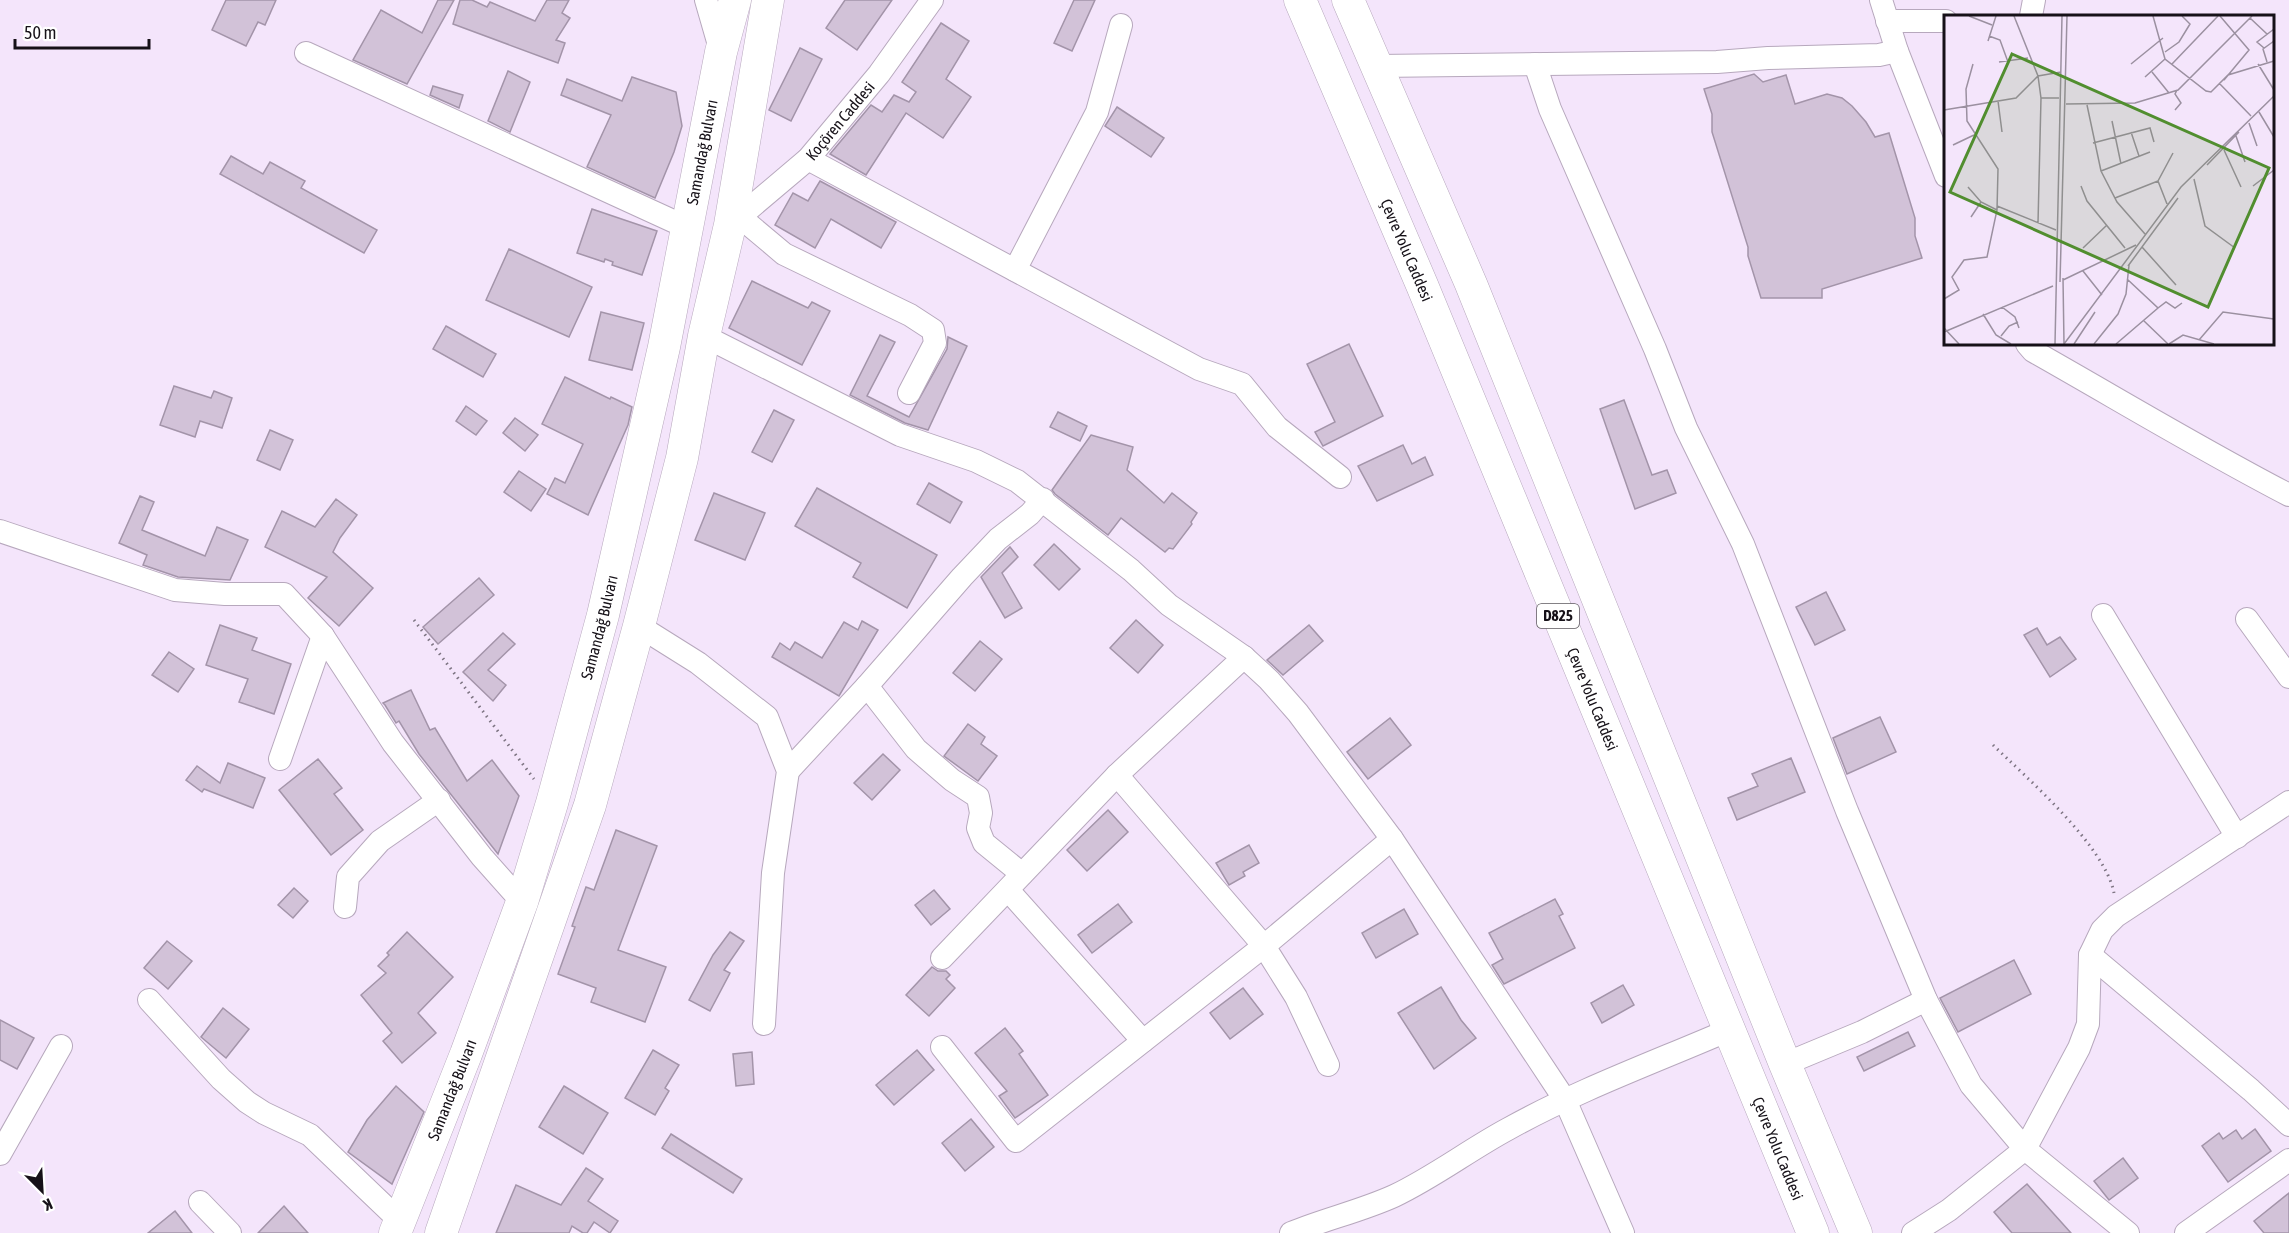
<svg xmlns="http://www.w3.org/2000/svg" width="2289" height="1233" viewBox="0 0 2289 1233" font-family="'Asap Condensed',sans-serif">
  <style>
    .building { fill: #d2c2d8; stroke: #a394a9; stroke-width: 1.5 }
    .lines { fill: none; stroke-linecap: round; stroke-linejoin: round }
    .minor-casing { stroke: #b7a8bd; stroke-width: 24 }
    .highway-casing { stroke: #b7a8bd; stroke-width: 33 }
    .path { stroke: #7d7482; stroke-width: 3; stroke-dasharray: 1.5 4.5; stroke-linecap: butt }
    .minor { stroke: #fff; stroke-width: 22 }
    .highway { stroke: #fff; stroke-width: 32 }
    .labels { text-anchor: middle; stroke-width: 4.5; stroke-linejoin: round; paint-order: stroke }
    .shield { fill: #fff; stroke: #5c585d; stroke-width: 1.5 }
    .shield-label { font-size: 15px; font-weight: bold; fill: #161118 }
    .street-label { font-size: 16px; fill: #161118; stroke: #fff }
    .inset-road { fill: none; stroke: #9b90a0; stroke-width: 1.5 }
    .view { fill: #518e2f; fill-opacity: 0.15; stroke: #518e2f; stroke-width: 3 }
    .inset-edge { fill: none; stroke: #161118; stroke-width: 3 }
  </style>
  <rect width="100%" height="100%" fill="#f4e5fb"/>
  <g class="building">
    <path d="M226,0H276L265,25L258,22L246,46L212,30Z"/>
    <path d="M438,0H454L407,84L353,60L381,10L422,33Z"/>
    <path d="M460,0H472L487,7L490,2L535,21L547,0H569L562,13L570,18L556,40L565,43L558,63L453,24Z"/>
    <path d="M845,0H892L857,50L826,28Z"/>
    <path d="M1074,0H1095L1072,51L1054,43Z"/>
    <path d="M941,23L969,41L946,79L971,97L943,138L906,113L866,175L830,154L871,105L882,112L894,95L909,102L916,92L902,82Z"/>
    <path d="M800,48L822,59L791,121L769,110Z"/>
    <path d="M508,71L530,82L510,132L488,121Z"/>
    <path d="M1754,74L1763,82L1786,75L1795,104L1827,94L1842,98L1852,106L1866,122L1875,137L1889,133L1915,218V236L1922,258L1822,289V298H1761L1748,256V247L1712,132V114L1704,89Z"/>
    <path d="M632,77L676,92L682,126L674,152L655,198L587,167L611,115L561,95L567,79L622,101Z"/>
    <path d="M433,86L463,95L459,108L430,95Z"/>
    <path d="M1117,107L1164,138L1151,157L1105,126Z"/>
    <path d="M231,156L263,174L270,162L305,181L301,188L377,230L364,253L220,174Z"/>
    <path d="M820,181L896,222L881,248L831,219L815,248L775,225L793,193L808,201Z"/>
    <path d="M592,209L657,231L642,275L612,265L613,262L605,259L604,262L577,253Z"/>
    <path d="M509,249L592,287L569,337L486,300Z"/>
    <path d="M752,281L808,308L812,302L830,311L802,365L729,328Z"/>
    <path d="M601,312L644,323L632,370L589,360Z"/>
    <path d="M446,326L496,354L483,377L433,349Z"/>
    <path d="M880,335L895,342L867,396L909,417L947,349L948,337L967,346L928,430L905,423L850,395Z"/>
    <path d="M1349,344L1383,416L1323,446L1315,432L1335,422L1307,364Z"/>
    <path d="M565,377L610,399L611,397L632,407L628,425L588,515L547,494L555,478L565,483L583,444L542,424Z"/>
    <path d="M174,386L211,398L214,391L232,398L222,428L200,421L195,437L160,425Z"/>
    <path d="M1624,400L1652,475L1667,470L1676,493L1635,509L1600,409Z"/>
    <path d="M466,406L487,421L476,435L456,421Z"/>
    <path d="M774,410L794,420L772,462L752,452Z"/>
    <path d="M1058,412L1087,426L1080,441L1050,427Z"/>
    <path d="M515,418L538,435L525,451L503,433Z"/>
    <path d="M270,430L293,440L280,470L257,460Z"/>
    <path d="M1091,435L1133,447L1127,470L1164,503L1172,493L1197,513L1191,522L1192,524L1173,549L1169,548L1165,552L1121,518L1108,535L1055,494L1052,490Z"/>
    <path d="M1403,445L1412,464L1425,457L1433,475L1377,501L1358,466Z"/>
    <path d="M519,471L546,489L531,511L504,492Z"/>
    <path d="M929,483L962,502L950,523L917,504Z"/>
    <path d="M817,488L937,555L907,608L853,577L861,563L795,526Z"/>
    <path d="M714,493L765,513L745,560L695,540Z"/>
    <path d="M140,496L154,502L142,530L205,556L217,527L248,540L230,580L178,577L143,565L147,555L119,543Z"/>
    <path d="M336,499L357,515L340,538L333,552L373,588L339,626L308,598L327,577L265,547L282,511L315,527Z"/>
    <path d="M1054,544L1080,569L1059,590L1034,565Z"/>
    <path d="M1010,547L1018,557L1002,573L1022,608L1005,618L981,577Z"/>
    <path d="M479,578L494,595L438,644L423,627Z"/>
    <path d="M1826,592L1845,630L1815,645L1796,607Z"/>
    <path d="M1136,620L1163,645L1138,673L1110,648Z"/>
    <path d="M862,621L878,630L839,696L772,657L780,643L790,650L795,642L822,658L844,622L858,630Z"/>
    <path d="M220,625L257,638L252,650L291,664L274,714L239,702L248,679L206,665Z"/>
    <path d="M1309,625L1323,641L1283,675L1267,660Z"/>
    <path d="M2037,628L2047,645L2060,637L2076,659L2050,677L2024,635Z"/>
    <path d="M503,633L515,644L488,670L506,685L493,701L463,672Z"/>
    <path d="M980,641L1002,659L975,691L953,673Z"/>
    <path d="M169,652L194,669L178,692L152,675Z"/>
    <path d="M411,690L430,730L435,728L467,781L492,760L519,796L498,854L419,754L399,721L396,723L385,705L383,703Z"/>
    <path d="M1880,717L1896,752L1847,774L1833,738Z"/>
    <path d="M1390,718L1411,745L1368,779L1347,752Z"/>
    <path d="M968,724L985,737L981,744L997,756L978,781L944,756Z"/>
    <path d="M883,754L900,770L872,800L854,783Z"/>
    <path d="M1791,758L1805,792L1737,820L1728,798L1758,786L1752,774Z"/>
    <path d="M318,759L342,788L334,794L363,830L331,855L279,790Z"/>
    <path d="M228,763L265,778L253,808L204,789L202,792L186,780L197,766L220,783Z"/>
    <path d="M1108,810L1128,832L1087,871L1067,850Z"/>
    <path d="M616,830L657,846L618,950L666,967L645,1022L591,1002L596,988L558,974L575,927L572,926L586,887L594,890Z"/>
    <path d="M1249,845L1259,863L1243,872L1245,876L1229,885L1216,863Z"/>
    <path d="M294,888L308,901L293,918L278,905Z"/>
    <path d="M934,890L950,909L931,925L915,905Z"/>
    <path d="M1555,899L1563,914L1559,916L1575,948L1504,984L1492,965L1503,959L1489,933Z"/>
    <path d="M1118,904L1132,922L1092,953L1078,935Z"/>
    <path d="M1404,909L1418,934L1376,958L1362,933Z"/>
    <path d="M407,932L453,977L418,1013L436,1033L402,1063L383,1041L392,1033L361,995L386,973L378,966L389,955L387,953Z"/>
    <path d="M730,932L744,941L724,970L730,973L710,1011L689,1000L713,955Z"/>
    <path d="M167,941L192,961L168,989L144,968Z"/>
    <path d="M2014,960L2031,994L1958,1032L1940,998Z"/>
    <path d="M932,967L938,971H946L950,975L946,979L955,988L929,1016L906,995Z"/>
    <path d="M1623,985L1634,1005L1602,1023L1591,1003Z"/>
    <path d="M1441,987L1461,1020L1476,1038L1434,1069L1398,1013Z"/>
    <path d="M1243,988L1263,1014L1230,1039L1210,1013Z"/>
    <path d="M223,1008L249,1029L226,1058L201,1037Z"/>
    <path d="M0,1020L34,1038L17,1069L0,1060Z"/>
    <path d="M1005,1028L1023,1051L1019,1054L1048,1095L1015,1118L999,1096L1007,1091L975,1053Z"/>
    <path d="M1908,1032L1915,1046L1864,1071L1857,1057Z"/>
    <path d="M653,1050L679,1065L665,1088L669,1091L655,1115L625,1098Z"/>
    <path d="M917,1050L934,1070L894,1105L876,1085Z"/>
    <path d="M752,1052L754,1084L736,1086L733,1054Z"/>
    <path d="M396,1086L424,1112L392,1184L348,1152L367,1120Z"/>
    <path d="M564,1086L608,1113L583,1154L539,1127Z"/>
    <path d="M971,1119L994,1147L965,1171L942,1143Z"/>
    <path d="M2255,1129L2271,1151L2228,1182L2202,1146L2219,1133L2223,1139L2236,1130L2242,1139Z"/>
    <path d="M671,1134L742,1179L733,1193L662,1148Z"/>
    <path d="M2123,1158L2138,1178L2109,1200L2094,1181Z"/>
    <path d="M586,1168L603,1179L588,1201L618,1221L610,1233L594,1222L587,1233H583L572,1226L569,1233H496L516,1185L561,1205Z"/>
    <path d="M2027,1184L2071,1233H2012L1994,1212Z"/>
    <path d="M2289,1193V1233H2264L2254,1221Z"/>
    <path d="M284,1206L308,1233H258Z"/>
    <path d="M175,1211L192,1233H148Z"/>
  </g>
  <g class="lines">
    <defs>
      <g id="minor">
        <path d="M706,0L721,52"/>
        <path d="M1881,0L1897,51L1946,176"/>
        <path d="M2031,16L2034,0"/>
        <path d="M1887,21H1946"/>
        <path d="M306,53L686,227"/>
        <path d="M1535,64L1550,109L1655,349L1686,428L1743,544L1847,811L1926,1000"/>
        <path d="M1377,66L1717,62L1768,58L1879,55L1897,51"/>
        <path d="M808,159L1199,369L1242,384L1277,427L1340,477"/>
        <path d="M740,217L784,254L910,315L933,330L935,343L909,393"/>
        <path id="s1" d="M730,225L808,159L879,74L932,0"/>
        <path d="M1015,270L1097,112L1121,25"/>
        <path d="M704,336L900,435L976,461L1017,481L1131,570L1169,605L1244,657L1269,680L1298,713L1392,839L1565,1100L1623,1233"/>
        <path d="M2027,344L2033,351C2118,399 2202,450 2289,495"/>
        <path d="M0,531L175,590L225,594H284L323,636L393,743L482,857L522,902"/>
        <path d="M2103,615L2237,837"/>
        <path d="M2247,619L2289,677"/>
        <path d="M639,626L698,663L767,717L788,771L773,873L764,1024"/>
        <path d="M867,686L916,749L952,780L978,797L981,813L978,828L984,843L1022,874"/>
        <path d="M280,759L323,636"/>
        <path d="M788,771L867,686L962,577L998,539L1030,514L1043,499"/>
        <path d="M1117,775L1264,946L1296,997L1328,1065"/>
        <path d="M1008,890L1143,1041"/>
        <path d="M345,907L348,877L380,841L439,800"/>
        <path d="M2090,955L2251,1090L2289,1125"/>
        <path d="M942,958L1117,775L1244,657"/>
        <path d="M149,1000L221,1079L247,1102L264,1113L310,1135L399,1220"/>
        <path d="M942,1047L1016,1141L1264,946L1392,839"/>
        <path d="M1785,1064L1862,1032L1926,1000L1971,1085L2025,1149L2128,1233"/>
        <path d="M0,1154L61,1046"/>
        <path d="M200,1202L230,1233"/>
        <path d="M1291,1233C1325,1219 1361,1211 1394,1196C1434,1177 1469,1150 1508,1129C1578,1090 1655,1062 1729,1030"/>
        <path d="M1913,1233L1949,1210L2025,1149L2079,1048L2088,1024L2090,955L2102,930L2116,916L2289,802"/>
        <path d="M2186,1233L2289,1160"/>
      </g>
      <g id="highway">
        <path id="s2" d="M1300,0L1422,285L1813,1233"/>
        <path d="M1348,0L1471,284L1785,1064L1856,1233"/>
        <path id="s3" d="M395,1233L466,1054L522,902L552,803L603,615L664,347L721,52L735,0"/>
        <path d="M441,1233L590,805L639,626L682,458L704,336L730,225L768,0"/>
      </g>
    </defs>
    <use href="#minor" class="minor-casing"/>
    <use href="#highway" class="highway-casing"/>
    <g class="path">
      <path d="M414,620L534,779"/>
      <path d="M1993,745C2028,779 2105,846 2114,893"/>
    </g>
    <use href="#minor" class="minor"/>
    <use href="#highway" class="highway"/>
  </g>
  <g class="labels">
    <rect class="shield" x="1537" y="604" width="42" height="24" rx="4.5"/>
    <g class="shield-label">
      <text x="1558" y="621">D825</text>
    </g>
    <g class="street-label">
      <text dy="6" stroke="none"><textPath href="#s1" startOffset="152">Koçören Caddesi</textPath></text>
      <text dy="6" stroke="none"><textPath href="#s3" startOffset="1126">Samandağ Bulvarı</textPath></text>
      <text dy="6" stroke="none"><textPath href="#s2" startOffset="272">Çevre Yolu Caddesi</textPath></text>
      <text dy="6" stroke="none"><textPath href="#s3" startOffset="640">Samandağ Bulvarı</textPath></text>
      <text dy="6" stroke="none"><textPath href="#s2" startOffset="758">Çevre Yolu Caddesi</textPath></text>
      <text dy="6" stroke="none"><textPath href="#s3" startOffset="154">Samandağ Bulvarı</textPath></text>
      <text dy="6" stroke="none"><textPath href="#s2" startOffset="1244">Çevre Yolu Caddesi</textPath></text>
    </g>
  </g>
  <g transform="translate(1944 15)">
    <rect width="330" height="330" fill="#f4e5fb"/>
    <path class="inset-road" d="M25,1L48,10M70,1L94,61L97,83H115M209,1L221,44L262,76L267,77L284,60L330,46M276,1L305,35L280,65M306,3L323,19M45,21L56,25L64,47M44,26L52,1M320,33L313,27L330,14M221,37L235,27L246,9L238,1M55,47L84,43M323,47L319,34L330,26M187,49L219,23M228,49L274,1M314,49L330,75M208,57L225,78M201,62L221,44M275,68L307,101M54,86L58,117M122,89L191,88L234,75L308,1M143,90L157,156L173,187L201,219M0,95L72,83L94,61L117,57M231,95L237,88L231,79L233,75M315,97L330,122M168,106L177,149M305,108L313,131M187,117L195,141M292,121L301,147M149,128L206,113L210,127M9,130L30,120M280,135L297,172M263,150L295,117M157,156L206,137M250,164L261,211L291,233M137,171L143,186L181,233M309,171L330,155M24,172L37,187L53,195M171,183L214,166M223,189L214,166L229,138M53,191L112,215M27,202L37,187M94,208L97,83M198,232L232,270M139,233L163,210M184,251L234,183M139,256L158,280M119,263L120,329M119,265L192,230M116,267L123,1M0,284L15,275L8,262L20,245L43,242L53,195L54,154L23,106L22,74L29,49M58,292L71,302L75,313M214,293L222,287L231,293L238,288M39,299L52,320L67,329M200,306L224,329M0,313L15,329M0,317L109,271M57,321L65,311L74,307M255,325L279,297L330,304M111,329L118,1M120,329L237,172L330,81M130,329L151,297M150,329L174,299L182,279L185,250M172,329L214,293L183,264M225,329L239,320L270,329"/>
    <path class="view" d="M68,39L325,153L264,292L6,177Z"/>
    <rect width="330" height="330" class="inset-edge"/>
  </g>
  <g transform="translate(42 1191) rotate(156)" stroke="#ffffff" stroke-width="4.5" paint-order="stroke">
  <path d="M0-4.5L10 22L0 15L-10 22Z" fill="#161118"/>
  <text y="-9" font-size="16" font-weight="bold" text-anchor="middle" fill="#161118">K</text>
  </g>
  <path d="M15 39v9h134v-9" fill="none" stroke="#161118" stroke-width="3"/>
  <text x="24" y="39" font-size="18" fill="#161118" stroke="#ffffff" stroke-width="4.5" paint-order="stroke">50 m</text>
</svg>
